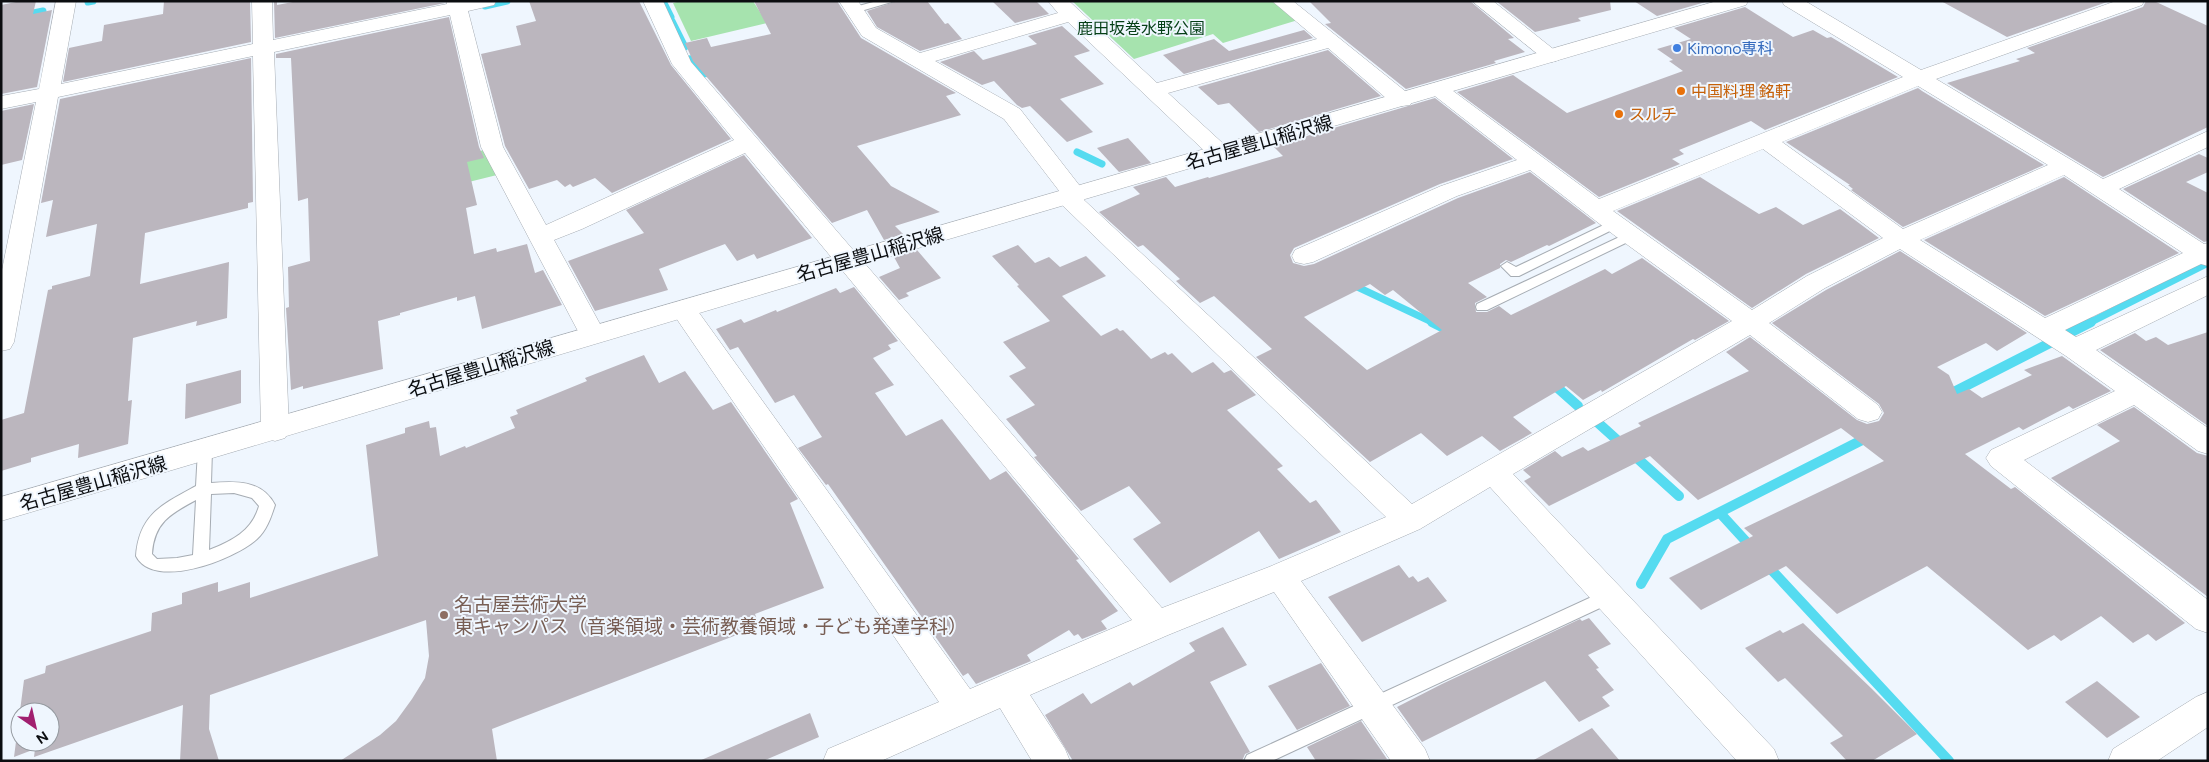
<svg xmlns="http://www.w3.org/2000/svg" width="2209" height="762" viewBox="0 0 2209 762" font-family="Figtree,'Noto Sans JP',sans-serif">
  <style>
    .green { fill: #a6e3ae }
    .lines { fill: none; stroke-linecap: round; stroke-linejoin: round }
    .stream-far1 { stroke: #55dbf0; stroke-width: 7 }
    .stream { stroke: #55dbf0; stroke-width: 10 }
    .building { fill: #bbb6be; fill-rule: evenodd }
    .lane-casing { stroke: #a6acb3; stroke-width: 2 }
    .street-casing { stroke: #a6acb3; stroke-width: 1 }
    .secondary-casing { stroke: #a6acb3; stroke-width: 1 }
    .lane { fill: #fff; fill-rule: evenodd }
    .street { fill: #fff; fill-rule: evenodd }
    .secondary { fill: #fff; fill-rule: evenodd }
    .shop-dot { fill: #3f7fe0; stroke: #eff6fe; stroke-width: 2 }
    .food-dot { fill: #e8710a; stroke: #eff6fe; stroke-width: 2 }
    .education-dot { fill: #8d6e63; stroke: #eff6fe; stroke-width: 2 }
    .labels { text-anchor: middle; stroke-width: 4; stroke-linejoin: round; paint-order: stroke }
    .far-park-label { font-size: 16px; fill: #053f16; stroke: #eff6fe }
    .far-shop-label { font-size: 16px; fill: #366cbe; stroke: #eff6fe; text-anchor: start }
    .far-food-label { font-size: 16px; fill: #c56008; stroke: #eff6fe; text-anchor: start }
    .street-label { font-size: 19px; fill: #0b0d10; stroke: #eff6fe }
    .education-label { font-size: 19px; fill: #785e54; stroke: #eff6fe; text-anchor: start }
  </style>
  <rect width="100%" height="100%" fill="#eff6fe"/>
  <g class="green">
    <path d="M681,1H753L767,23L691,41L673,3Z"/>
    <path d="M1072,1H1273L1298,20L1223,43L1213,34L1134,59Z"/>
    <path d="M484,150L497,175L388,202L384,175Z"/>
  </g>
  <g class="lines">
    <g class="stream-far1">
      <path d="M663,1L671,17"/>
      <path d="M88,2L93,1"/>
      <path d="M485,6L507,1"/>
      <path d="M24,15L43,11"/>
      <path d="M672,21L685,47"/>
      <path d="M690,59L704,74L715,71"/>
      <path d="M1077,152L1102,164"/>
      <path d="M1351,284L1434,323"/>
      <path d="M2089,323L2208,263"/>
    </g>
    <g class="stream">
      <path d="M1432,322L1444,328"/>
      <path d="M1551,382L1578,406"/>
      <path d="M1946,396L2091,322"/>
      <path d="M1596,421L1679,496"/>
      <path d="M1720,513L1752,548"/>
      <path d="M1767,565L1949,761"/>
      <path d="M1641,584L1667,539L1868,437"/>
    </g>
  </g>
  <g class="building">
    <path d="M21,1H36L33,14L52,10L37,87L1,94V5Z"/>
    <path d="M164,1H250L251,42L63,82L69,48L102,41L104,25L163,14Z"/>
    <path d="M274,1H277V5L298,1L445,3L275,38Z"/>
    <path d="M529,1H639L671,65L731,139L612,193L595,178L573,187L570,184L565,187L557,180L529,189L505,146L481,54L521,45L516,26L536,21Z"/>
    <path d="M754,1H837L861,38L956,93L946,96L961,115L857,146L891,186L940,212L895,226L903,234L884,240L867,210L832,223L693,61L685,43L707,38L711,47L771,34Z"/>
    <path d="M897,1H927L945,24L948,23L962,39L920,51L877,27L867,11Z"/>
    <path d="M992,1H1036L1049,14L1015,23Z"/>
    <path d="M1309,1H1470L1514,38L1508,39L1525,52L1494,61L1496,63L1406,89L1325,24L1331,23Z"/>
    <path d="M1496,1H1610L1611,10L1578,18L1581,21L1535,32Z"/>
    <path d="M1634,1H1709L1657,16Z"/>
    <path d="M1941,1H2110L2007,37Z"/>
    <path d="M2146,1H2154L2208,26V127L2103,177L1947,83L2020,61L2016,59L2035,53L2027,48L2143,7Z"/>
    <path d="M1745,7L1793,37L1813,30L1827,38L1831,37L1898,77L1765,130L1751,121L1679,150L1684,154L1672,159L1680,164L1599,197L1457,92L1513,75L1567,113L1683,71L1669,61L1673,60L1657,49L1691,39L1674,28Z"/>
    <path d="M449,17L479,147L484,158L467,162L477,205L466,208L474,254L496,248L497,252L527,244L535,273L543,270L562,305L482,329L475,296L457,301V297L400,313V315L378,321L383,369L303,389V386L291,390L286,308L289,307L288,267L310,261L308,198L298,201L291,58H276V54Z"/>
    <path d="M1062,26L1090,51L1074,56L1104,84L1060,99L1093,132L1067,142L1030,106L1022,108L1017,105L994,81L982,85L940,62L974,51L983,60L1037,44L1028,36Z"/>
    <path d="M1304,30L1313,38L1184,74L1163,55L1214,39L1229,51Z"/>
    <path d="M1328,50L1381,96L1259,132L1229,103L1218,105L1198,87Z"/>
    <path d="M251,58L253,202L248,203V208L145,233L140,284L229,262L227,318L196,326L197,321L133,338L128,401L132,400L128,444L78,458L79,444L31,458V462L1,471V420L24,413L48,290L52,289V286L90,276L97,224L46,237L53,200L41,203L60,99Z"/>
    <path d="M1918,88L1922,91L2044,165L1903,227L1851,190L1853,189L1848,185H1850L1786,142Z"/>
    <path d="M1435,98L1513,159L1440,184L1294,248L1290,255L1293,263L1304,266L1314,264L1458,198L1530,172L1596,223L1549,246L1547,245L1511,262L1506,260L1500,264V268L1468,283L1487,297L1475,303L1476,312H1487L1499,306L1511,315L1605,269L1612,274L1642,258L1729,321L1695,340L1693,339L1602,392L1601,390L1583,400L1566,386L1513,417L1532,433L1500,451L1482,436L1447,456L1421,433L1370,462L1256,357L1272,349L1214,296L1200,303L1176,281L1180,279L1143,245L1138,247L1099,212L1140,194L1133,187L1166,177L1175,187L1208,177L1209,178L1283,156L1273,146ZM1370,284L1385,295L1393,290L1442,330L1367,370L1304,317Z"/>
    <path d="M34,104L22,160L1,165V111Z"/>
    <path d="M1128,138L1151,163L1119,172L1097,148Z"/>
    <path d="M2199,154L2208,158V172L2186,182L2208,193V241L2204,242L2123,189Z"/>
    <path d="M744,155L812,238L757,259L754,254L737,261L725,244L659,269L668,290L595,311L568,261L644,233L626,210Z"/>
    <path d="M1700,177L1759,214L1776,207L1803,225L1840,209L1879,238L1806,274L1752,308L1617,211Z"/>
    <path d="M2064,177L2179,253L2045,316L1924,240Z"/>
    <path d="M1018,245L1035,263L1049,257L1060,267L1086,256L1106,276L1062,296L1101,336L1117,328L1120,331L1123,330L1151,359L1165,352L1168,355L1172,353L1192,373L1213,362L1224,373L1231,370L1256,395L1227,410L1283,466L1277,469L1310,503L1316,500L1341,532L1279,559L1259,531L1170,583L1133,539L1161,523L1129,486L1081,511L1034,457L1037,456L1006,419L1035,405L1009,376L1026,368L1003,342L1050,321L1017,286L1019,285L992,256Z"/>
    <path d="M917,250L941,278L906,293L909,296L899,300L879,277L900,268L894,257Z"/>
    <path d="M1900,251L2027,333L1997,351L1986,343L1937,367L1949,375L1957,394L1969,389L1982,398L2032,375L2024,370L2062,356L2111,391L2073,409L2069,406L2023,430L2019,427L1965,454L2011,489L2015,487L2185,623L2156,641L2148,634L2133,643L2101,616L2061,641L2054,635L2028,650L1927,566L1837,614L1786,566L1701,610L1669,578L1753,536L1744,528L1884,461L1841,428L1698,500L1650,456L1549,506L1524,481L1531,477L1523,470L1555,451L1562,457L1583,447L1588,451L1641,426L1638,423L1749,371L1726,352L1750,337L1857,420L1867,424L1879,421L1884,413L1879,404L1772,323L1826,290Z"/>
    <path d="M854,287L898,341L888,345L891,349L873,358L894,385L875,393L906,436L942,419L990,480L1006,471L1079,559L1076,560L1118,611L1101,621L1107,629L1082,639L1078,634L1074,636L1069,630L1027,655L1031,661L976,684L968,673L963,676L828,484L826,485L798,448L822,437L794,395L775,403L738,347L730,350L716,329L741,319L744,323L776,310L777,312L836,288L840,293Z"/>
    <path d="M2208,332V426L2100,350L2135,333L2146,341L2156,337L2168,345Z"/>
    <path d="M644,355L659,383L685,371L713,410L731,402L798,499L790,503L824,588L755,614L758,622L746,626L747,631L492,729L497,761H340L380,735L396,721L412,699L425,678L429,656L426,620L210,695L209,729L219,761H180L183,705L34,757L35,749L14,757L24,680L45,673L46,666L151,631L152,613L182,604V593L218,582V592L250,582V598L378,556L366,445L405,433V428L429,421L430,428L436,427L440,456L465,446L466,448L515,428L510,417L518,414L516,410L587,381L585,378ZM20,712H50V742H20Z"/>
    <path d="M241,370V403L185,419L186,384Z"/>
    <path d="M2134,407L2197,453L2208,456V597L2051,478L2120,441L2097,425Z"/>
    <path d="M1399,565L1409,578L1413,576L1418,582L1428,577L1447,601L1362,642L1328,597Z"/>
    <path d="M1589,618L1611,644L1588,655L1599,668L1596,669L1614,690L1602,697L1610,706L1579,722L1545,681L1422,742L1397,707L1442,684L1580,619L1582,621Z"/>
    <path d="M1803,623L1871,688L1917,734L1872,761H1847L1830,743L1843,736L1785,678L1778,682L1745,648L1780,630L1783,633Z"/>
    <path d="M1223,627L1247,665L1210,682L1250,752L1245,754L1242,761H1073L1045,715L1083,693L1091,704L1130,682L1133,686L1195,651L1189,643Z"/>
    <path d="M1321,663L1350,706L1297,730L1268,686Z"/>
    <path d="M2097,681L2140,717L2107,738L2065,702Z"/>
    <path d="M810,713L819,737L763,761H699Z"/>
    <path d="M1361,721L1387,759L1316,761L1307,747Z"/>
    <path d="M1592,728L1620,761H1532Z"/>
  </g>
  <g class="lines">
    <defs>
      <g id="lane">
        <path d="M877,1H895L854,13L849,10L851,8Z"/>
        <path d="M1614,220L1618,221L1620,224L1618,227L1519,276H1511L1501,266L1507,262L1516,267Z"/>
        <path d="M1630,232L1636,236L1634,239L1487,310H1477L1476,307L1477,304Z"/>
        <path d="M205,445L210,446L212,450L211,483C236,481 262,480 275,505C271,517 267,530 257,539C235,559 154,591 136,556C139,514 163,504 196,486L198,450L200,446ZM234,493L252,498L259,506C252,531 232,541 209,550L211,494ZM196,500L193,555L177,558L157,559L152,554C154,523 170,514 196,500Z"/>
        <path d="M1609,589L1615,591L1617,596L1615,601L1272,761H1244L1247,755Z"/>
      </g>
      <g id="street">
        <path d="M56,1H76L61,84L253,44L252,1H272L273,40L447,4L446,1H496L494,5L468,11L503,147L546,225L734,140L672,64L643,1H663L691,62L1162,608L1269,567L1386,517L1059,202L1055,197L1060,192L1004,119L862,36L839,1H858L876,28L920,53L1058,13L1048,1H1069L1157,83L1317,39L1272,1H1293L1410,95L1413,100L1410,105L1402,106L1394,105L1328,48L1168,93L1228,148L1231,153L1228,158L1220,160L1212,158L1068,22L935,61L1020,109L1083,190L1087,195L1084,200L1412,504L1732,321L1614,235L1530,170L1457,196L1313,262L1304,264L1295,262L1292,256L1295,250L1441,186L1517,160L1431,93L1427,89L1431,85L1438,83L1445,85L1599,199L1903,77L1784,5L1782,1H1805L1921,70L2116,1H2144L2142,5L1936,79L2103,179L2208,131V147L2119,189L2204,244L2208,243V266L2201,264L2065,330L2076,337L2208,276V295L2096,350L2208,428V454L2198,451L2134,405L2024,460L2208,600V633L2196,629L1991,466L1986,458L1991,450L2115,391L2066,356L1900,249L1825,288L1769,323L1878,405L1882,412L1878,419L1868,422L1858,419L1750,335L1513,474L1774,749L1779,761H1737L1490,487L1420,529L1301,581L1425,749L1430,761H1391L1274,592L1168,635L1030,695L1065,749L1070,761H1032L1000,708L881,761H823L828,749L939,702L674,315L670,309L674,303L683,300L692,303L970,689L1132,620L745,153L582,229L554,240L606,335L602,341L593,344L584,341L580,335L481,147L450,15L274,52L289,430L285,438L275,441L265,438L261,430L253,56L58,97L14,342L10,349L1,351V275L36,102L1,109V96L39,89ZM1918,86L2048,165L1903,229L1782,142ZM1763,149L1883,238L1807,276L1752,310L1613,211ZM2064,175L2183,253L2045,318L1920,240Z"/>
        <path d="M1472,1H1493L1562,56L1559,60L1552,62L1545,60Z"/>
        <path d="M2208,692V727L2157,761H2108L2113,749L2196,697Z"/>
      </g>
      <path id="secondary" d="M1717,1H1748L1746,5L857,266L1,521V497Z"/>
    </defs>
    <use href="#lane" class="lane-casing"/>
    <use href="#street" class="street-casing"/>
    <use href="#secondary" class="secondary-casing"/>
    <use href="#lane" class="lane"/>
    <use href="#street" class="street"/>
    <use href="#secondary" class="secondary"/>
  </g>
  <circle class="shop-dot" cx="1677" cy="48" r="5"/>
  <g class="food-dot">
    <circle cx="1681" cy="91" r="5"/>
    <circle cx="1619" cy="114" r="5"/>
  </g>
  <circle class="education-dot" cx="444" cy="615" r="5"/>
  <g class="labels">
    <g class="far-park-label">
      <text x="1141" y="34">鹿田坂巻水野公園</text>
    </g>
    <g class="far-shop-label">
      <text x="1687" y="54">Kimono専科</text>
    </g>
    <g class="far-food-label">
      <text x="1691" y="97">中国料理 銘軒</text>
      <text x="1629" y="120">スルチ</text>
    </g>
    <g class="street-label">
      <text transform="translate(1259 142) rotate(-16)" y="7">名古屋豊山稲沢線</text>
      <text transform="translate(870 254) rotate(-16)" y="7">名古屋豊山稲沢線</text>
      <text transform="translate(481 368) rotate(-17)" y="7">名古屋豊山稲沢線</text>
      <text transform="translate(93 483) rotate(-16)" y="7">名古屋豊山稲沢線</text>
    </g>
    <g class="education-label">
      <text x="454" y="611">名古屋芸術大学<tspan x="454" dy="22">東キャンパス（音楽領域・芸術教養領域・子ども発達学科）</tspan></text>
    </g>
  </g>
  <rect width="2209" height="762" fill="none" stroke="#0b0d10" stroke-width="5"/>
  <g transform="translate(35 727) rotate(146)"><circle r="24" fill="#eff6fe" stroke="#94999f"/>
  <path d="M0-4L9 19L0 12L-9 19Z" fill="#a11f6f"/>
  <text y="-8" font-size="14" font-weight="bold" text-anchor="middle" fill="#0b0d10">N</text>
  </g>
</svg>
